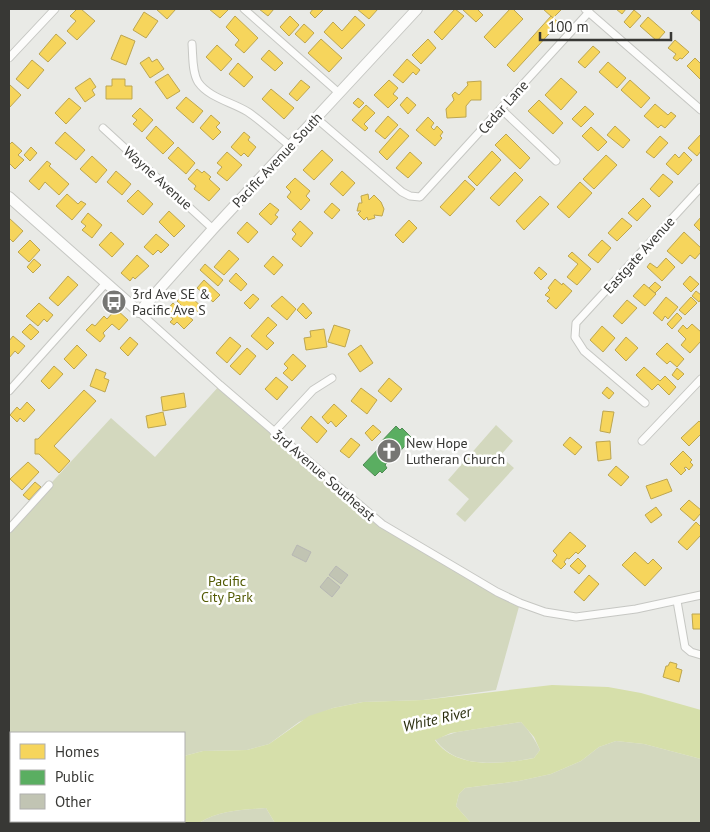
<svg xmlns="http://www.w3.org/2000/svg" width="710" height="832" viewBox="0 0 710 832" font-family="'PT Sans',sans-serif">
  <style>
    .green { fill: #d3d8be }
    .water { fill: #d6dfaa; fill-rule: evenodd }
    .homes { fill: #f6d55c; stroke: #bda650 }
    .public { fill: #5aae61; stroke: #508b54 }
    .building { fill: #c1c4b3; stroke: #b7b7b4 }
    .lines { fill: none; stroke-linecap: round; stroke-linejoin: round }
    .street-casing { stroke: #c6c7c3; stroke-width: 9 }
    .secondary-casing { stroke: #c6c7c3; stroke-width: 12 }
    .street { stroke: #fcfcfb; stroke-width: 7 }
    .secondary { stroke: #fcfcfb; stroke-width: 10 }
    .labels { text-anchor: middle; stroke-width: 5; stroke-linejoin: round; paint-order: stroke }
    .street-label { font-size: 14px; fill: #383835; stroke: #fff }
    .poi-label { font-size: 14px; fill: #383835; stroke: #fff; text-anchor: start }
    .park-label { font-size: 14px; fill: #535b04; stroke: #fff }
    .water-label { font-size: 15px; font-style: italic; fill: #282c0c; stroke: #fff }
  </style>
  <rect width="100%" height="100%" fill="#e9eae6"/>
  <g class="green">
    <path d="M220,385L382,524L520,603L496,690L423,700L363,702L333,708L299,722L269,744L247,750L203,751L184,756V733H11V812L9,813V529L111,418L155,457Z"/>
    <path d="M496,425L513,441L500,456L514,468L465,522L456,514L469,499L448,480Z"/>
    <path d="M521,722C529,730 535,740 540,750L534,758C502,764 456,770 435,739L457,732Z"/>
    <path d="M616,741L644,744L701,759V823H471L456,806L459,794L465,788L519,781L551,774L581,761L599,747Z"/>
    <path d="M266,808L275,823H199C219,810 243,810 266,808Z"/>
  </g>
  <path class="water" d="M552,685L608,687L641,693L701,710V759L644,744L616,741L599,747L581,761L551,774L519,781L465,788L459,794L456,806L471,823H275L266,808C243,810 219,810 199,823H9V813L11,812V821H184V756L203,751L247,750L269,744L309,716L333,708L363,702L423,700ZM521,722L534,737L540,750L534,758C503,764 456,770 435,740L451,733Z"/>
  <g class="homes">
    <path d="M77,9H81L95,21L77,40L67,31L76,21L70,16Z"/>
    <path d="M156,9H176L167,19Z"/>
    <path d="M209,9H229L220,18Z"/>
    <path d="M259,9H274L268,16Z"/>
    <path d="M313,9H324L315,18L310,13Z"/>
    <path d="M357,9H378L369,19Z"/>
    <path d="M455,9L464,16L442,40L434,32Z"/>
    <path d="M462,9H477L483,15L476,22Z"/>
    <path d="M510,9H513L523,19L495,48L484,37Z"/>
    <path d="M543,9H560L561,10L553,18Z"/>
    <path d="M616,9H626L622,14Z"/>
    <path d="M695,9H701V22L691,13Z"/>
    <path d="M634,10L641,16L630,28L624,22Z"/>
    <path d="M144,12L158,21L146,38L133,30Z"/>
    <path d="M235,16L258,38L244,53L235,45L239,40L226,27Z"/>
    <path d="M290,16L299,25L289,36L280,27Z"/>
    <path d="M355,16L365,25L342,49L324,32L333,22L342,31Z"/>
    <path d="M551,16L559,23L514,72L507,65Z"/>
    <path d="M648,17L665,32L657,41L640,26Z"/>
    <path d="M304,24L314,33L305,43L295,34Z"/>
    <path d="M56,34L66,43L48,62L39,54Z"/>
    <path d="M121,35L135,41L126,65L111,59Z"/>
    <path d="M321,39L342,58L329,72L308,53Z"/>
    <path d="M428,39L436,48L421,64L412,55Z"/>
    <path d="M675,40L689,52L682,59L680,58L677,61L673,58L676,54L668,48Z"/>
    <path d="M217,45L232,59L221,71L206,57Z"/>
    <path d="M593,46L600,52L585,68L578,62Z"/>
    <path d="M269,50L283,63L275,71L261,59Z"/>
    <path d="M149,57L152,62L157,59L164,69L150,78L140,63Z"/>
    <path d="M695,58L701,64V80L687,66Z"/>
    <path d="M407,59L420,70L416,75L413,72L403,83L393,75Z"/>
    <path d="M32,60L44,70L28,89L16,79Z"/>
    <path d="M608,62L626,78L617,88L599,72Z"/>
    <path d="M238,63L253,77L244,87L229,74Z"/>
    <path d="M168,74L180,91L167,99L155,82Z"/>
    <path d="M90,78L96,87L92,90L95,95L85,102L75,88Z"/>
    <path d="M561,78L577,92L561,110L545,95Z"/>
    <path d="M112,79H125V86H132V99H106V86H112Z"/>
    <path d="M301,80L310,87L297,101L289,94Z"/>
    <path d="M389,80L398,88L393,94L398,98L388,108L374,95Z"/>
    <path d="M630,80L650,98L641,108L621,90Z"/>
    <path d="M481,81V100H471L466,106V117L447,118L446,109L454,100L452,95L455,92L459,95L468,85L467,82Z"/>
    <path d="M10,85L21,95L9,108V87Z"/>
    <path d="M271,89L294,108L284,119L262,99Z"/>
    <path d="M186,97L203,111L193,123L176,108Z"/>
    <path d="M407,97L416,105L408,114L400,105Z"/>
    <path d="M69,98L81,108L66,124L55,113Z"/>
    <path d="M358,98L364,103L359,108L353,103Z"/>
    <path d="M539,100L563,123L553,134L528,111Z"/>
    <path d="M655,104L668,115L671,112L676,116L665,128L661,125L658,128L644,116Z"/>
    <path d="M366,105L375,113L364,124L368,128L365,131L352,120Z"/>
    <path d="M585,106L594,114L581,127L572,119Z"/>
    <path d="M140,108L153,120L142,132L133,124L137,120L132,116Z"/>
    <path d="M211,115L220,123L216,127L221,132L213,140L200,128Z"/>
    <path d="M388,116L398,125L385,139L375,131Z"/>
    <path d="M428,117L434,123L431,127L434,130L437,126L443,132L440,136L442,138L435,146L416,130Z"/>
    <path d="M156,126L174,143L163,154L146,138Z"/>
    <path d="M615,126L630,140L623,148L607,135Z"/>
    <path d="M591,127L607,142L598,151L582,136Z"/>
    <path d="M400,128L409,136L387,160L379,152Z"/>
    <path d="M65,132L85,150L76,160L55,143Z"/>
    <path d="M244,132L250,137L248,140L256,147L248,157L244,153L241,156L231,147Z"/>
    <path d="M506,134L530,158L520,169L495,145Z"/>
    <path d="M701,134V151L697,156L688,148Z"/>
    <path d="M660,136L668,143L654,158L646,152Z"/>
    <path d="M12,142L22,151L18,155L24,160L15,169L9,163V145Z"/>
    <path d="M31,147L37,153L30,161L24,155Z"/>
    <path d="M178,147L195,163L186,174L168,158Z"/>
    <path d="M322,150L333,160L314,180L303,170Z"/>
    <path d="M492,151L501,160L477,186L468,177Z"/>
    <path d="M227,152L242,165L227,181L217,173L222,167L217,163Z"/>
    <path d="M410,152L422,163L408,178L396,168Z"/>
    <path d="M684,152L692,160L678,175L666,164L675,154L679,158Z"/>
    <path d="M606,155L617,165L594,189L583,179Z"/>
    <path d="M92,156L107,170L96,183L80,169Z"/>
    <path d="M47,161L51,164L49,166L69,184L59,195L45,182L39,190L29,181Z"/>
    <path d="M197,169L202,173L204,171L211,177L209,179L220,189L209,201L194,189L196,186L188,179Z"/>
    <path d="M116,171L131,184L122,195L107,182Z"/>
    <path d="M342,171L355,183L343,196L330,184Z"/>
    <path d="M515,172L523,180L499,206L490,198Z"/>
    <path d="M663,174L673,182L659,197L650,189Z"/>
    <path d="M295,178L310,191L306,196L310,200L301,210L287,197L291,192L286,187Z"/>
    <path d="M465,180L475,189L450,216L440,207Z"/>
    <path d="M580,182L592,193L569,218L557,207Z"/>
    <path d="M138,190L153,204L143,215L127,201Z"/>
    <path d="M67,194L78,204L81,201L86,204L72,220L56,206Z"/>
    <path d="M368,194L369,200L374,195L381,202L384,209L382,216L374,215L375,218L368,220L367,217L364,220L358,214L361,211H357L359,203H362L361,196Z"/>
    <path d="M540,196L549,204L524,230L516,221Z"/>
    <path d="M643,198L651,206L637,221L628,213Z"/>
    <path d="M270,203L279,210L275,215L278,217L271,225L259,214Z"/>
    <path d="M332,203L340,210L332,219L324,212Z"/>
    <path d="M169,211L185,226L174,237L159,222Z"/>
    <path d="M88,213L102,225L92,238L82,230L86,226L81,222Z"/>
    <path d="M701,217V232L694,225Z"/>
    <path d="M9,218L23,231L13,242L9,238Z"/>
    <path d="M622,218L632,226L617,241L608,233Z"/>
    <path d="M409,220L417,228L403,243L395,235Z"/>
    <path d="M300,221L313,233L301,247L292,239L296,234L292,230Z"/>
    <path d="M247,222L258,232L248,243L237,233Z"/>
    <path d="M111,232L124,244L112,257L99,245Z"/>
    <path d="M684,232L701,248V252L695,259L690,255L682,264L667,251Z"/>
    <path d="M156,234L169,245L161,253L158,250L153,255L144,247Z"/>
    <path d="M30,240L40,250L29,262L18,252Z"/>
    <path d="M602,240L611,248L598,263L588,255Z"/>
    <path d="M229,250L239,259L224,275L214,267Z"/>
    <path d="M572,252L591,269L577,285L567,277L578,264L568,256Z"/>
    <path d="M137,255L149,266L135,279L133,277L130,281L121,273Z"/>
    <path d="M273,256L283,265L274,275L264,266Z"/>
    <path d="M666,258L675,267L662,281L647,267L650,263L657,268Z"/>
    <path d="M34,259L41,265L33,273L27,267Z"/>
    <path d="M205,264L223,280L218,286L200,270Z"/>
    <path d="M539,267L547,274L541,280L534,273Z"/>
    <path d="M236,273L247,284L241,291L229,281Z"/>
    <path d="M68,276L78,285L58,306L49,298Z"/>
    <path d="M690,276L699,284L691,292L683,284Z"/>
    <path d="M555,279L562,285L563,283L572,291L556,309L547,301L550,298L545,295L550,290L548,288Z"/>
    <path d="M204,280L220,295L213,302L197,288Z"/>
    <path d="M655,282L661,287L655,293L649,288Z"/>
    <path d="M644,284L656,294L645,306L633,296Z"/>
    <path d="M696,291L701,295V299L699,302L692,296Z"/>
    <path d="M185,292L202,307L198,312L193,308L191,310L192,311L188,316L193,320L184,329L177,322L174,325L170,322L173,319L165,312L173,303L181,311L184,308L177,301Z"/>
    <path d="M253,294L259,299L250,309L244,303Z"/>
    <path d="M282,296L296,309L287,320L271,306Z"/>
    <path d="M666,297L678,307L668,319L665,316L662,321L653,313Z"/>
    <path d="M691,297L697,303L685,315L679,310Z"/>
    <path d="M627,300L637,308L622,324L613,316Z"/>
    <path d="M39,303L53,315L47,322L44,319L38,326L26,316Z"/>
    <path d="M303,303L312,313L306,319L297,310Z"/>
    <path d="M116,309L128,320L119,330L112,324L103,333L105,336L100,342L86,330L92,324L95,326L104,316L107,319Z"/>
    <path d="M677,313L682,318L672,329L667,324Z"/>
    <path d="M268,317L277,325L266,336L274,343L267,350L251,336Z"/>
    <path d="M30,324L39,332L31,340L22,332Z"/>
    <path d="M692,324L701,332V341L690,353L681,345L686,339L678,331L683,325L687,329Z"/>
    <path d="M334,325L350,330L345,347L328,342Z"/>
    <path d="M602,326L615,338L603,352L590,340Z"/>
    <path d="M324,329L327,347L306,350L304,338L311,337L310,331Z"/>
    <path d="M13,336L25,346L18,354L15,351L9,358V341Z"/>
    <path d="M130,337L138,344L128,356L120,348Z"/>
    <path d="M230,337L241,346L227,363L216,353Z"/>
    <path d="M626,337L638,348L626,361L615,350Z"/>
    <path d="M667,343L684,359L677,367L670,361L667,364L656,354Z"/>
    <path d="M77,345L87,355L74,369L64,359Z"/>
    <path d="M361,345L373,363L360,372L348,354Z"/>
    <path d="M247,348L256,356L240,375L230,366Z"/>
    <path d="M293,354L306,366L292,381L283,373L288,368L284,364Z"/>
    <path d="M54,366L63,374L49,389L41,381Z"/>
    <path d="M644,367L660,381L665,376L676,387L669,395L658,384L652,390L636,375Z"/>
    <path d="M677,368L684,374L678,380L672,375Z"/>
    <path d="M96,369L106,373L104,378L109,380L105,392L90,386Z"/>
    <path d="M276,377L288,387L277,400L265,389Z"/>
    <path d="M389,378L402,389L391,402L378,391Z"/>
    <path d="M607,387L614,393L609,399L602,393Z"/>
    <path d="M361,388L377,400L367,414L351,401Z"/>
    <path d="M84,390L96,401L54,446L70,461L59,473L39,454H35V439H38Z"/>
    <path d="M184,393L186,407L163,411L161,397Z"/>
    <path d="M27,402L35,410L24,422L20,418L17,422L10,415L17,407L20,410Z"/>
    <path d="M334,404L347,416L336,427L331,421L328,424L322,417Z"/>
    <path d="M603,411L614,412L610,433L600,431Z"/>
    <path d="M163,412L166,425L148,428L146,416Z"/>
    <path d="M311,416L327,431L317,443L301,428Z"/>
    <path d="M699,421L701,423V434L689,446L681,438Z"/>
    <path d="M373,425L381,432L372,441L365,433Z"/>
    <path d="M570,437L582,447L575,455L563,445Z"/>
    <path d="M351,438L360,445L349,458L340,451Z"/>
    <path d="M610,441L611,459L598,461L596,442Z"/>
    <path d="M683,451L692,460L690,462L693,465L689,470L686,467L684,468L686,470L681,475L670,464Z"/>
    <path d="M28,462L39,472L22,490L10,479Z"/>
    <path d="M616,466L629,477L621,486L608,475Z"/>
    <path d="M667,479L672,491L651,499L646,486Z"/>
    <path d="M35,482L41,487L29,500L23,495Z"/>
    <path d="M689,500L701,510V513L694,521L680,509Z"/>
    <path d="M656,507L662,515L651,523L645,515Z"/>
    <path d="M696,522L701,527V535L687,550L678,542Z"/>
    <path d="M570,532L586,546L578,554L576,552L569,559L567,558L564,562L566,564L561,569L552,561L557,555L553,551Z"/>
    <path d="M635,552L648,564L653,559L662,568L645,586L622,565Z"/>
    <path d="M578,558L586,566L579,574L570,566Z"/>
    <path d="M589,575L599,584L584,601L574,592Z"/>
    <path d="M692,614H701V629H693Z"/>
    <path d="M670,662L677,664L676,668L682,670L679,682L663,677L666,666H668Z"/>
  </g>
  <path class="public" d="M396,426L400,430L402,428L412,438L395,457L394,456L385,465L387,468L382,473L380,471L375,476L363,465L381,446L379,444Z"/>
  <g class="building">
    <path d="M297,545L311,552L306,562L292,555Z"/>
    <path d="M336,566L348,575L341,584L329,575Z"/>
    <path d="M328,577L340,587L332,597L320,587Z"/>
  </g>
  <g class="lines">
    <defs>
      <g id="street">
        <path d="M244,9L339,93"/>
        <path d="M585,9L701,110"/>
        <path d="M192,44C193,56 192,72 198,82C209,98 232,102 248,112C263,122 276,135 290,146"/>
        <path d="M9,58L55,9"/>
        <path d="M501,109L556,161"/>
        <path d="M316,118L402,192L410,196L420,197L589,12"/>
        <path d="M103,128L213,229"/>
        <path d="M139,312L220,385L382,524L497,592L520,603L545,612L576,617L636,609L701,595"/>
        <path d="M9,391L106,283"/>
        <path d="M645,403L584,351L575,337L576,323L701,187"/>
        <path d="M274,432L313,390L332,378"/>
        <path d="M642,441L701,379"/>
        <path d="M9,529L49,485"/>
        <path d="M677,601L685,647L691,652L701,655"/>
      </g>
      <path id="secondary" d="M9,197L139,312L213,229L417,9"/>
    </defs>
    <use href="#street" class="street-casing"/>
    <use href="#secondary" class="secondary-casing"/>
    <use href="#street" class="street"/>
    <use href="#secondary" class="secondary"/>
  </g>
  <defs>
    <symbol id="bus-disc" viewBox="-11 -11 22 22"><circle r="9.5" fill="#767673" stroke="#fff"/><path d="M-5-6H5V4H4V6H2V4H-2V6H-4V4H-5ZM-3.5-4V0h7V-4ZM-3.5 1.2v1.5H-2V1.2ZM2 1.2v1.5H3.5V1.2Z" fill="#fff"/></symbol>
    <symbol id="church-disc" viewBox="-11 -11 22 22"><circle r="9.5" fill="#767673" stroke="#fff"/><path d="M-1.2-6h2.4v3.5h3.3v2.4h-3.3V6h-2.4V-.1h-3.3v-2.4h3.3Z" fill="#fff"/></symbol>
  </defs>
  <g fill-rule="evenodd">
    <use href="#bus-disc" x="100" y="288" width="28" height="28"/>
    <use href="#church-disc" x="375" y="437" width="28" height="28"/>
  </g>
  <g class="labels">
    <g class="street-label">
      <text transform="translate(503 107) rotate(-48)" y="5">Cedar Lane</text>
      <text transform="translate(277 160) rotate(-47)" y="5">Pacific Avenue South</text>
      <text transform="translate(158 178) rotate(42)" y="5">Wayne Avenue</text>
      <text transform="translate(639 255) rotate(-48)" y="5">Eastgate Avenue</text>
      <text transform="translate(324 475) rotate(41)" y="5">3rd Avenue Southeast</text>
    </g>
    <g class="poi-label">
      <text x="132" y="299">3rd Ave SE &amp;<tspan x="132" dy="16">Pacific Ave S</tspan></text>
      <text x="406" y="448">New Hope<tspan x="406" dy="16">Lutheran Church</tspan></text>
    </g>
    <g class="park-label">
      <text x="227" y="586">Pacific<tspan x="227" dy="16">City Park</tspan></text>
    </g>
    <g class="water-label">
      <text transform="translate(437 719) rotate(-13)" y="5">White River</text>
    </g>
  </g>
  <rect width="710" height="832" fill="none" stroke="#383835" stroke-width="20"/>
  <rect x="10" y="732" width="175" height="90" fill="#ffffff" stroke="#afafae"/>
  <rect x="20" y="744" width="25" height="15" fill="#f6d55c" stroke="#afafae"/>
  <text x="55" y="757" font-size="15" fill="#383835">Homes</text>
  <rect x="20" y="770" width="25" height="15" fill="#5aae61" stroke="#afafae"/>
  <text x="55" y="782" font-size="15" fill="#383835">Public</text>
  <rect x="20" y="794" width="25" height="15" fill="#c1c4b3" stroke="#afafae"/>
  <text x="55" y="807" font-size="15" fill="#383835">Other</text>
  <path d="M540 32v8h131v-8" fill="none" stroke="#383835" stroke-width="2.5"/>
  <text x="548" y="32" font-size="15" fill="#383835" stroke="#ffffff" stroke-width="4" paint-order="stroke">100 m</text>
</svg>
